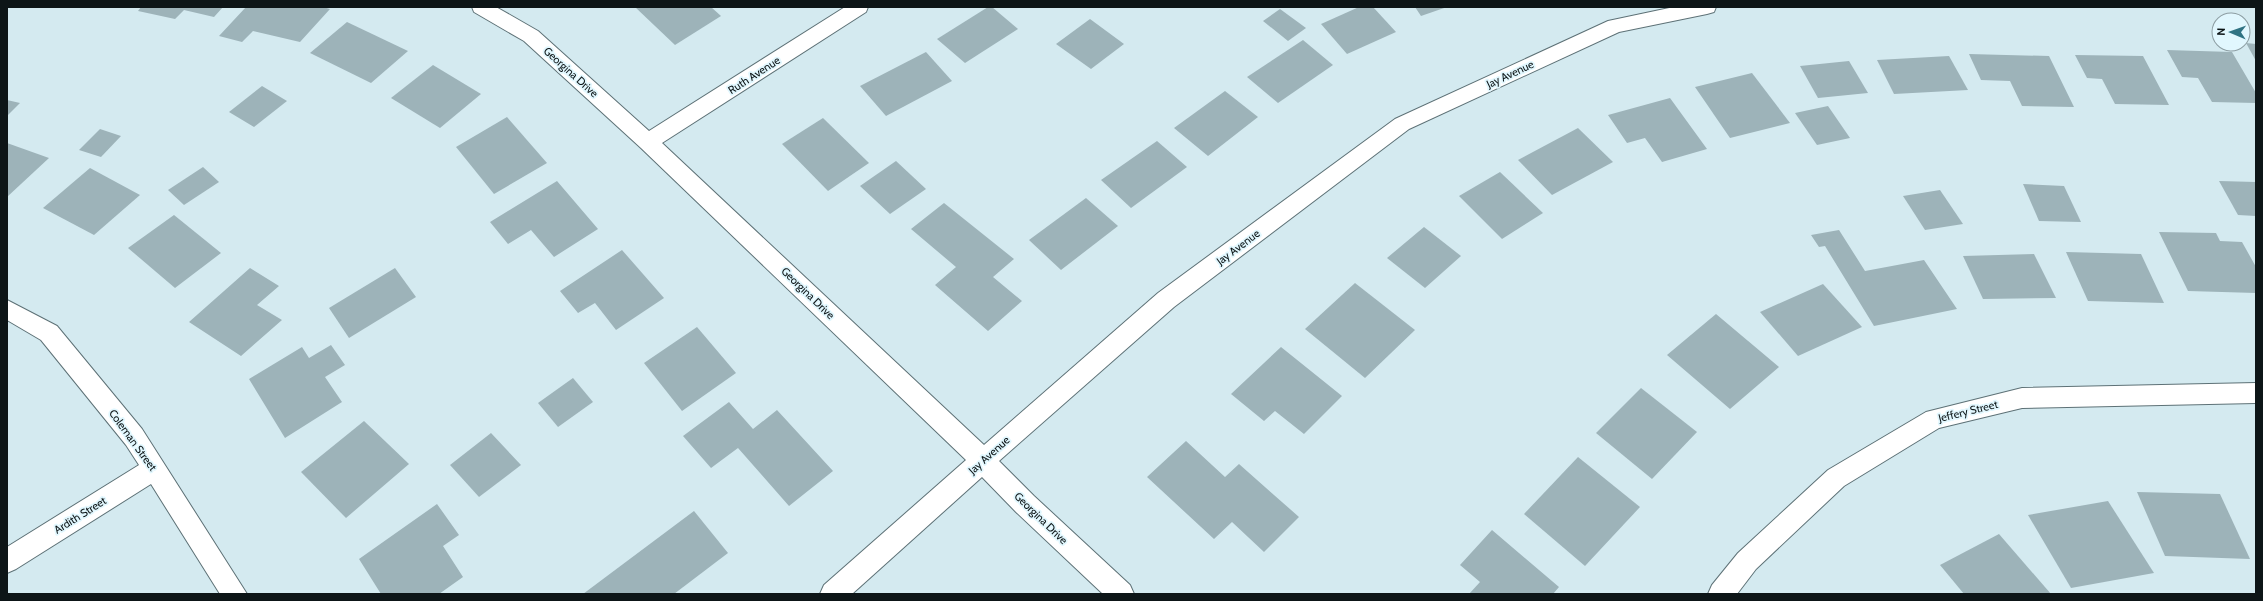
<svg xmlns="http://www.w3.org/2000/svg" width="2263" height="601" viewBox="0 0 2263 601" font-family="Cabin,sans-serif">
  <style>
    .building { fill: #9db3b9 }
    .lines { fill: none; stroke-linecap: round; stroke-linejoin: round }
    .street-casing { stroke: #5d7176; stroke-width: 2 }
    .street { fill: #fff; fill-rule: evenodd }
    .labels { text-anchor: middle; stroke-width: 3.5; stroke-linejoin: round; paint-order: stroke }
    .street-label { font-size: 11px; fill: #0d1517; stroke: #e1f7fe }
  </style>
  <rect width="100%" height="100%" fill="#d4eaf0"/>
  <g class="building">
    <path d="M141,7H223L214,17L184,10L175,19L138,11Z"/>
    <path d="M246,7H323L330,9L300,42L253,31L242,42L219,36Z"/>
    <path d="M635,7H711L721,16L675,45Z"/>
    <path d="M988,7H992L1018,29L965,63L937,39Z"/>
    <path d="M1359,7H1373L1396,32L1347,54L1321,24Z"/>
    <path d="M1415,7H1447L1421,16Z"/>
    <path d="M1280,9L1306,28L1288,41L1263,21Z"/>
    <path d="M1090,19L1124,44L1091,69L1056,44Z"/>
    <path d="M347,22L408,51L371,83L310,53Z"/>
    <path d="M1303,40L1333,65L1278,103L1247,77Z"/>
    <path d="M2246,43L2256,44V61Z"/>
    <path d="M2167,50L2232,52L2256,93V103L2212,102L2198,78L2182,77Z"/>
    <path d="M926,52L952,81L886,116L860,86Z"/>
    <path d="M1969,54L2049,56L2074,107L2022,106L2010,81L1981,80Z"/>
    <path d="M2075,55L2143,56L2169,105L2115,104L2102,79L2087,78Z"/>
    <path d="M1949,56L1968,90L1894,94L1877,60Z"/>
    <path d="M1849,61L1868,93L1818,98L1800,66Z"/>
    <path d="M433,65L481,94L440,128L391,98Z"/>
    <path d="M1752,73L1790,123L1730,138L1695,87Z"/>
    <path d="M262,86L287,101L254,127L229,112Z"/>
    <path d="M1225,91L1258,117L1208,156L1174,128Z"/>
    <path d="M1670,98L1707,149L1662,162L1645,138L1627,143L1608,115Z"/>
    <path d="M7,100L20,103L7,116Z"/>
    <path d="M1828,106L1850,138L1817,145L1795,113Z"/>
    <path d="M507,117L547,163L494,194L456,147Z"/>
    <path d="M823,118L869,163L828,191L782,144Z"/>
    <path d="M1578,128L1613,162L1552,195L1518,160Z"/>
    <path d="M100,129L121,136L101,157L79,150Z"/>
    <path d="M1157,141L1187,167L1131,208L1101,180Z"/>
    <path d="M7,143L49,158L7,197Z"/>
    <path d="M896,161L926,189L890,214L860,186Z"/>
    <path d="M203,167L219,182L184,205L168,190Z"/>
    <path d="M90,168L140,195L94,235L43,208Z"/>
    <path d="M1500,172L1543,213L1502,239L1459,196Z"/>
    <path d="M557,181L598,229L554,257L531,230L508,244L490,222Z"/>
    <path d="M2219,181L2256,182V216L2238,215Z"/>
    <path d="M2023,184L2064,186L2081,222L2039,221Z"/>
    <path d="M1940,190L1963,224L1925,230L1903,196Z"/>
    <path d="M1086,198L1118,226L1061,270L1029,240Z"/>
    <path d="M944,203L1014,259L993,277L1022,301L988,331L935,285L956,267L911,229Z"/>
    <path d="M174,215L221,253L175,288L128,248Z"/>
    <path d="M1424,227L1461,256L1425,288L1387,258Z"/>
    <path d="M1839,230L1865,271L1924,260L1957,309L1874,326L1825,246L1819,247L1811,235Z"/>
    <path d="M2159,232L2216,233L2220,241L2242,242L2256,267V293L2188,291Z"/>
    <path d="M622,250L664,298L616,330L595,303L578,313L560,291Z"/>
    <path d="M2066,252L2141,254L2164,303L2088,301Z"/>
    <path d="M2034,254L2056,298L1983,299L1963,256Z"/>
    <path d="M250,268L279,286L257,305L282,320L241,356L189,322Z"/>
    <path d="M395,268L416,297L349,338L329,308Z"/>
    <path d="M1355,283L1415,330L1365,378L1305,329Z"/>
    <path d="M1823,284L1862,327L1798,356L1760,312Z"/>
    <path d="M1716,314L1779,367L1730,409L1667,355Z"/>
    <path d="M697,327L736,373L682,411L644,363Z"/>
    <path d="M331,345L345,365L325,377L342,402L285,438L249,379L302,347L309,358Z"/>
    <path d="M1281,347L1342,396L1304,434L1275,411L1264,421L1231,394Z"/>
    <path d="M573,378L593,402L558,427L538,403Z"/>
    <path d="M1641,388L1697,432L1652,479L1596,433Z"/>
    <path d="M729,402L753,429L777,410L833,471L789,506L738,448L711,468L683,436Z"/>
    <path d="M364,421L409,464L346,518L301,472Z"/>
    <path d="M491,433L521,465L479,497L450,465Z"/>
    <path d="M1186,441L1225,477L1239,464L1299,517L1264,552L1232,522L1214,539L1147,477Z"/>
    <path d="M1578,457L1640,507L1585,566L1524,514Z"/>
    <path d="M2137,492L2220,494L2250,559L2165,556Z"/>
    <path d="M2108,501L2154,573L2071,588L2028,515Z"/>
    <path d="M437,504L459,535L443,546L463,577L439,594H381L359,559Z"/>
    <path d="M694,511L728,553L674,594H583Z"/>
    <path d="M1492,530L1559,587L1553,594H1469L1480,582L1460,565Z"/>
    <path d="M1999,534L2051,594H1964L1940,565Z"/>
  </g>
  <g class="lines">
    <defs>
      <g id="street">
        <path d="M472,7H496L538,31L649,131L845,7H868L866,12L662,143L984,445L1158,293L1395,119L1608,21L1674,7H1716L1714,12L1707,14L1619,32L1409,129L1174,307L999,461L1034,496L1130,585L1134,594H1103L1016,512L982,477L852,594H820L824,585L966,460L641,148L524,41L474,12Z"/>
        <path d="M7,300L57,326L142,429L247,594H220L151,484L16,569L7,573V547L139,465L126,445L41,340L7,320Z"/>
        <path d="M2256,383V403L2022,408L1939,428L1844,486L1756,569L1737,594H1708L1712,585L1738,553L1828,470L1926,412L2022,388Z"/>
      </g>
    </defs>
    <use href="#street" class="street-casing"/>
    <use href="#street" class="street"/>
  </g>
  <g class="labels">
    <g class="street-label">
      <text transform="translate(571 72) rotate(42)" y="4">Georgina Drive</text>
      <text transform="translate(1510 74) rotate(-25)" y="4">Jay Avenue</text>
      <text transform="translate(754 75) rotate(-33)" y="4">Ruth Avenue</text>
      <text transform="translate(1238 247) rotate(-37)" y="4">Jay Avenue</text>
      <text transform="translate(808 293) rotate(44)" y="4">Georgina Drive</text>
      <text transform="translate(1968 411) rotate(-14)" y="4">Jeffery Street</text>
      <text transform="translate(133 440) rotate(54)" y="4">Coleman Street</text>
      <text transform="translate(989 455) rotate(-42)" y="4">Jay Avenue</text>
      <text transform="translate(80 515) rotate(-32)" y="4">Ardith Street</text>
      <text transform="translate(1041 518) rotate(44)" y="4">Georgina Drive</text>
    </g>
  </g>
  <rect width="2263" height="601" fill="none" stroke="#0d1517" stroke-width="16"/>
  <g transform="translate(2231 32) rotate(272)"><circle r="19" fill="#e1f7fe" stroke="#8c9da2"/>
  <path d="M0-3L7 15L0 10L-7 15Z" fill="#2f7383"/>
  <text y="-6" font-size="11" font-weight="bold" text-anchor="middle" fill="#0d1517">N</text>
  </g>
</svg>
